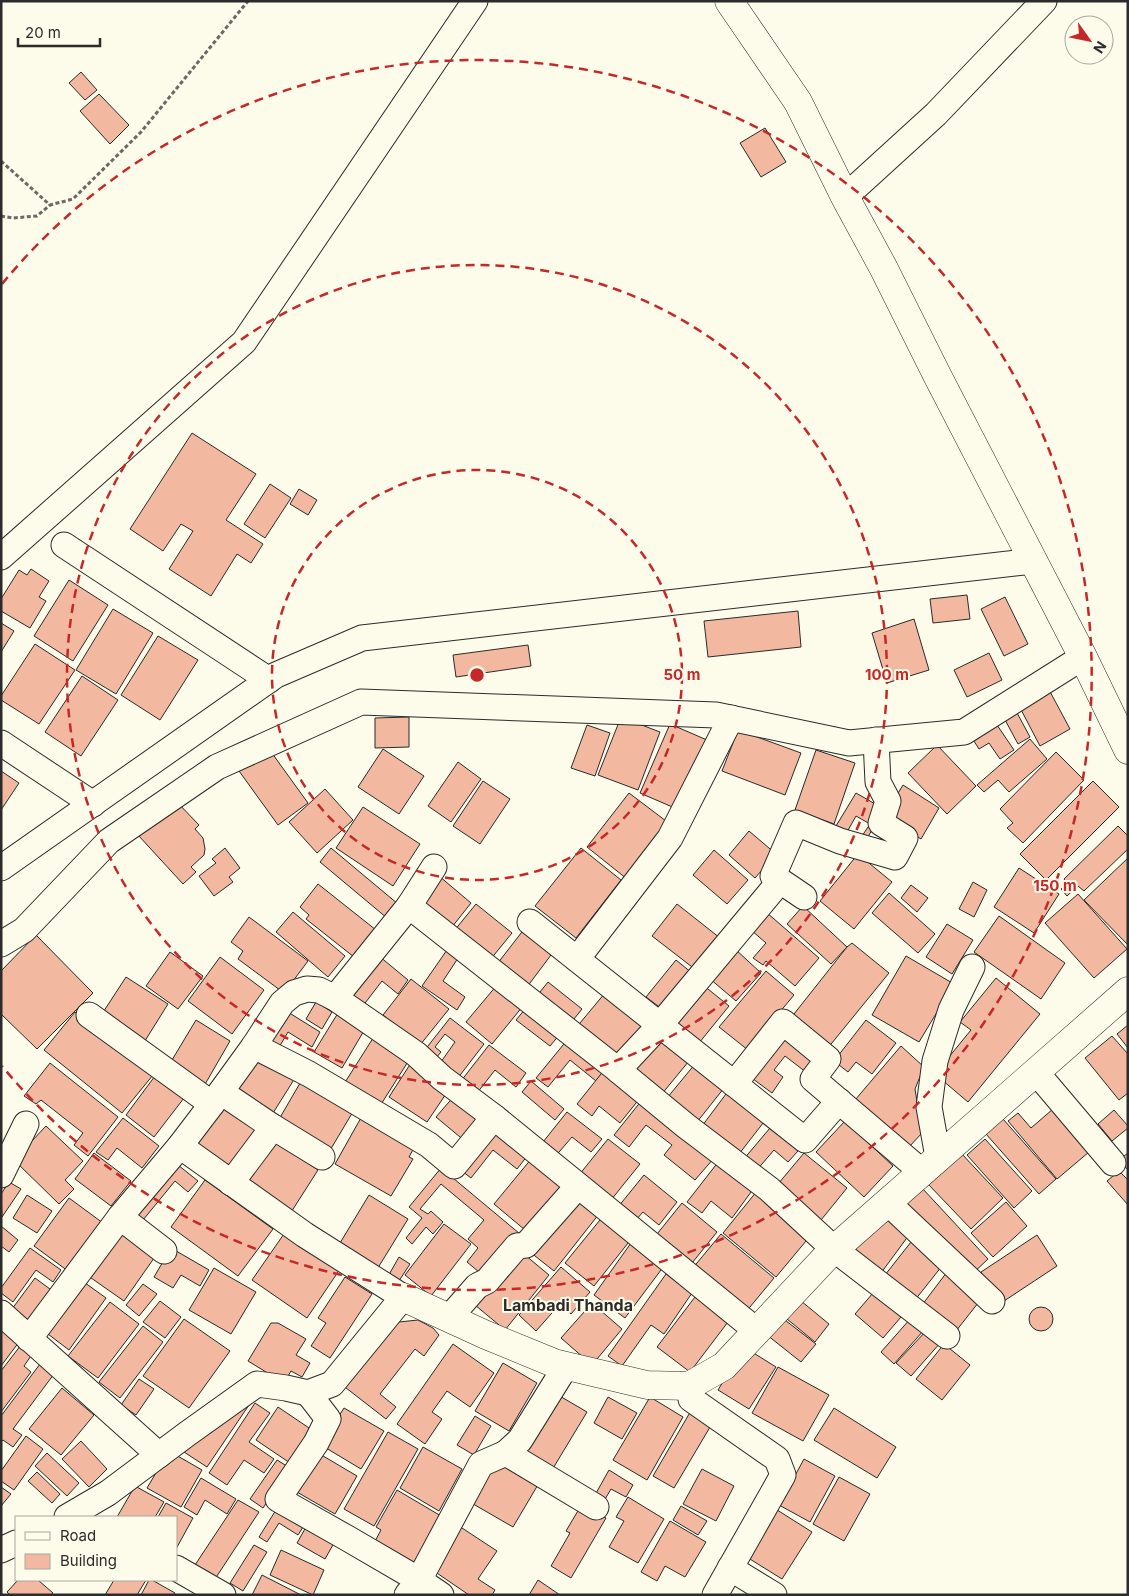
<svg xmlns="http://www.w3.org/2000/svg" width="1129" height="1596" viewBox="0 0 1129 1596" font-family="Inter,sans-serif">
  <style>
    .building { fill: #f2b8a0; stroke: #2b2b2b }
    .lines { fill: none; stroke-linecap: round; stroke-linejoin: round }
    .minor-casing { stroke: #2b2b2b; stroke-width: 27 }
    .tertiary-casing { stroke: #2b2b2b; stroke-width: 29 }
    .secondary-casing { stroke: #2b2b2b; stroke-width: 29 }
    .path { stroke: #6a6964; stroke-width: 3; stroke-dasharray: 4 2.5; stroke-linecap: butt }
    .minor { stroke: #fdfbea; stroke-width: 25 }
    .tertiary { stroke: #fdfbea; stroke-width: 28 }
    .secondary { stroke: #fdfbea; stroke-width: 28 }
    .ring { fill: none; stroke: #c62828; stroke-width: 2.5; stroke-dasharray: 9 6 }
    .labels { text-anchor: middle; stroke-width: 4; stroke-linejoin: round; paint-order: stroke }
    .quarter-label { font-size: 16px; font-weight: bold; fill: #2b2b2b; stroke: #fdfbea }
    .centre { fill: #c62828; stroke: #fdfbea; stroke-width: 2.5 }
    .ring-label { font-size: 15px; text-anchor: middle; font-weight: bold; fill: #c62828; stroke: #fdfbea; stroke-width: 4; stroke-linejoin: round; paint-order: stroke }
  </style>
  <rect width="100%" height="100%" fill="#fdfbea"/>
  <g class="building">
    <path d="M81,72L97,90L85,100L69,83Z"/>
    <path d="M99,94L129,125L110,144L80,111Z"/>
    <path d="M765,128L786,162L761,177L740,143Z"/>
    <path d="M192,433L256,474L226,520L263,544L251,563L237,554L211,596L169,569L193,531L181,524L163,551L130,529Z"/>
    <path d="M270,484L291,498L265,538L244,524Z"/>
    <path d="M299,489L317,500L308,515L290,504Z"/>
    <path d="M31,569L49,581L39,597L46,601L30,628L1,611V599L19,570L27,575Z"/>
    <path d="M69,580L108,605L73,661L34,636Z"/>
    <path d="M967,595L970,619L933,623L930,599Z"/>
    <path d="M1005,597L1028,644L1004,656L981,609Z"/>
    <path d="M113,609L153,633L116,694L76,670Z"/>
    <path d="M798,611L801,647L708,657L704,621Z"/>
    <path d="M914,619L929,670L887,683L872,633Z"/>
    <path d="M1,623L14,631L1,652Z"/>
    <path d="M158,636L198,660L160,720L121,695Z"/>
    <path d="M35,644L75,670L39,724L1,700V696Z"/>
    <path d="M528,645L531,666L456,677L453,655Z"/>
    <path d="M989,653L1002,680L967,697L954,670Z"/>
    <path d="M82,676L118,700L81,756L45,732Z"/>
    <path d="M1047,686L1070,729L1040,746L1017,702Z"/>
    <path d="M1016,711L1030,737L1018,744L1004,718Z"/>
    <path d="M409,717V747L375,748V718Z"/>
    <path d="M621,717L660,732L638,790L598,775Z"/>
    <path d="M995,722L1014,750L1000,759L989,743L979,749L972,738Z"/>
    <path d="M670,724L707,740L677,809L640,793Z"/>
    <path d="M587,725L610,733L595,776L571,768Z"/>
    <path d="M738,730L801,753L785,795L722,771Z"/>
    <path d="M1030,739L1047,759L1009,792L998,780L984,792L977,785Z"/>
    <path d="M937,745L976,786L947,814L908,773Z"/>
    <path d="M269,749L308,803L278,825L239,771Z"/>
    <path d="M383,749L424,776L399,814L358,787Z"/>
    <path d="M816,750L855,763L834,824L795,810Z"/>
    <path d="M1056,752L1084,780L1023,843L1007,828L1013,823L1000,809Z"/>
    <path d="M458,762L481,779L451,822L428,806Z"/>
    <path d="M1,771L19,783L1,810Z"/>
    <path d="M483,781L510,799L480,844L453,826Z"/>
    <path d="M1093,781L1119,807L1046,880L1020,854Z"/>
    <path d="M903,785L939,808L921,839L884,816Z"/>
    <path d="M325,789L353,820L317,853L289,822Z"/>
    <path d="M629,793L670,824L627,879L587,847Z"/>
    <path d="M856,793L884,809L865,842L860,839L870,824L856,816L847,832L836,826Z"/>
    <path d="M175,800L199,825L195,829L203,838L205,849L204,855L191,867L196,872L183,884L138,835Z"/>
    <path d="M363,807L420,844L393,886L336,848Z"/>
    <path d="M1118,826L1128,836V849L1084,891L1078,886L1067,896L1061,889L1067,883L1064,879Z"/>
    <path d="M749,831L776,854L755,878L729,855Z"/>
    <path d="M225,848L240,868L229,877L233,882L214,896L199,876L216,863L212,859Z"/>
    <path d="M331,848L398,904L387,918L320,862Z"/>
    <path d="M581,848L621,880L576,938L535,906Z"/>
    <path d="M714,850L748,880L727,904L693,875Z"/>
    <path d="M858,854L892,882L854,929L820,901Z"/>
    <path d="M1128,858V945L1084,900Z"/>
    <path d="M1019,868L1059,894L1034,933L994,907Z"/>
    <path d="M439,876L471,903L452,927L419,900Z"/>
    <path d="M973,882L987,890L974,917L959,909Z"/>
    <path d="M318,884L376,930L354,957L306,919L309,915L300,907Z"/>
    <path d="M911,885L928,898L917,912L901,898Z"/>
    <path d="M889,893L935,934L918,953L872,913Z"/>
    <path d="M1078,894L1127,949L1094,978L1045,923Z"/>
    <path d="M476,904L512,933L490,960L454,931Z"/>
    <path d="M677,904L720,938L696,970L652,936Z"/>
    <path d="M803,906L847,947L831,964L787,924Z"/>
    <path d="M293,912L345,956L328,977L276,932Z"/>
    <path d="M766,912L819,958L795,986L766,961L763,965L753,958L766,943L751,930Z"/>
    <path d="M999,916L1065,963L1041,999L974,952Z"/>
    <path d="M249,917L308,961L284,993L238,959L243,951L231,942Z"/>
    <path d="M947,924L973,940L952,974L926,957Z"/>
    <path d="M525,928L554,951L524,991L494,968Z"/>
    <path d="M36,935L93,993L37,1049L1,1014V971Z"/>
    <path d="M852,943L889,973L827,1049L790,1019L847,947Z"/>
    <path d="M449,947L460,955L443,981L465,997L457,1010L422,986Z"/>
    <path d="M735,949L761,973L736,1001L709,978Z"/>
    <path d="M170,952L203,976L178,1009L146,986Z"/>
    <path d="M379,956L408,980L398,994L382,981L362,1007L348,996Z"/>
    <path d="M906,956L954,984L919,1042L872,1015Z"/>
    <path d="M220,957L264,990L232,1034L188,1001Z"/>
    <path d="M676,960L692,973L662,1009L646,997Z"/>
    <path d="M766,971L794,995L748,1050L719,1027Z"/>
    <path d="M126,977L168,1004L143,1044L100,1017Z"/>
    <path d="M996,978L1040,1014L968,1102L935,1074L971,1030L960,1022Z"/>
    <path d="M411,979L449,1009L420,1045L383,1015Z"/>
    <path d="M548,982L582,1009L570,1024L536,997Z"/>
    <path d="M497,985L523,1006L492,1044L466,1022Z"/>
    <path d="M703,985L729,1006L699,1043L673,1022Z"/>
    <path d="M605,993L645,1025L616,1062L575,1029Z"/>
    <path d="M316,1002L332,1012L322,1029L306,1019Z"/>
    <path d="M526,1008L560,1034L550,1046L516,1020Z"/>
    <path d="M283,1009L320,1032L312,1047L288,1032L278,1049L263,1040Z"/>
    <path d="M75,1012L153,1075L122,1113L44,1050Z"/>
    <path d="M338,1013L365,1029L342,1068L314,1052Z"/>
    <path d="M450,1018L484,1044L454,1083L436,1069L455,1042L445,1034L435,1047L441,1052L435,1059L424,1051Z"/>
    <path d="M196,1020L230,1041L204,1086L169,1065Z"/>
    <path d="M866,1020L896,1043L872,1074L856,1062L848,1072L834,1061Z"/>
    <path d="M1128,1025V1048L1117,1034Z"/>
    <path d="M781,1032L821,1062L811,1076L785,1056L774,1070L783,1077L772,1093L749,1076Z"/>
    <path d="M655,1033L689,1061L661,1095L627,1067Z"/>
    <path d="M375,1035L411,1057L378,1109L342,1087Z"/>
    <path d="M1112,1036L1128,1054V1093L1119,1100L1085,1058Z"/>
    <path d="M568,1039L605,1069L596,1081L570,1060L548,1087L536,1078Z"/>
    <path d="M489,1045L526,1073L516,1087L495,1070L477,1093L461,1081Z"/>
    <path d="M901,1046L924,1067L915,1089L922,1133L909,1147L855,1100Z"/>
    <path d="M256,1054L295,1078L268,1121L229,1097Z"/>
    <path d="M50,1063L118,1117L88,1156L74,1145L83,1133L41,1100L36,1104L24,1096Z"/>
    <path d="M411,1063L450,1088L427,1122L389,1097Z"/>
    <path d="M695,1064L724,1088L697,1122L667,1098Z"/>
    <path d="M605,1069L640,1098L620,1123L599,1106L592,1116L577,1104Z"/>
    <path d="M155,1076L184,1098L154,1137L126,1115Z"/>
    <path d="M303,1078L354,1110L329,1152L278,1121Z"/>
    <path d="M531,1081L564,1109L555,1120L522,1092Z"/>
    <path d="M729,1090L767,1118L739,1154L702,1126Z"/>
    <path d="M455,1095L485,1120L466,1142L436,1117Z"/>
    <path d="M223,1096L265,1125L230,1175L188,1146Z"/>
    <path d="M642,1100L714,1158L695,1180L664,1155L672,1145L646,1125L629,1147L614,1135Z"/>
    <path d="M1053,1109L1089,1152L1057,1179L1008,1121L1018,1113L1031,1128Z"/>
    <path d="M1114,1110L1128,1126V1128L1112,1141L1098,1124Z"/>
    <path d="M567,1112L602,1139L591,1152L572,1137L553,1159L539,1147Z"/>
    <path d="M362,1116L415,1146L409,1157L413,1159L391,1196L335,1164Z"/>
    <path d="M123,1118L159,1146L142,1168L117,1148L108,1160L96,1152Z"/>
    <path d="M1003,1119L1056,1179L1039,1194L986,1134Z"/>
    <path d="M845,1121L893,1166L864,1197L816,1152Z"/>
    <path d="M46,1126L83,1161L65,1180L74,1189L59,1204L14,1160Z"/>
    <path d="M491,1126L528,1155L517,1169L493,1150L471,1178L458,1168Z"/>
    <path d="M770,1128L798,1151L788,1162L774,1150L756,1171L743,1160Z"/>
    <path d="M608,1139L640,1164L611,1200L579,1175Z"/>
    <path d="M985,1139L1032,1191L1014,1208L967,1155Z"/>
    <path d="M273,1140L318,1170L288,1217L243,1186Z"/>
    <path d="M94,1153L131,1181L111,1206L75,1179Z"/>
    <path d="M804,1153L847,1188L821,1220L778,1184Z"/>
    <path d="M961,1153L1003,1198L971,1229L928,1184Z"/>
    <path d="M1128,1153V1170L1119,1160Z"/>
    <path d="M532,1158L569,1189L531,1235L494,1204Z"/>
    <path d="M173,1161L198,1181L188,1192L175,1181L143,1220L132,1211Z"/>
    <path d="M719,1161L754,1188L732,1218L711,1201L702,1213L687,1202Z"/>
    <path d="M441,1168L520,1234L485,1277L467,1262L478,1248L468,1239L484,1220L441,1184L420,1209L428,1214L431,1211L443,1222L433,1234L426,1227L412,1244L406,1238L422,1218L409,1207Z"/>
    <path d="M1119,1171L1127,1179L1128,1178V1205L1107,1181Z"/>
    <path d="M644,1175L677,1202L659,1225L643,1212L635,1221L618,1207Z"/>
    <path d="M205,1180L273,1229L238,1276L171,1227Z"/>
    <path d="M9,1182L21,1189L2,1217L1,1194Z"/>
    <path d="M922,1188L988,1259L968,1278L903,1206Z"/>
    <path d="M757,1191L811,1235L776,1277L723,1233Z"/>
    <path d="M27,1195L52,1211L37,1233L13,1218Z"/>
    <path d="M369,1195L408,1219L376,1271L337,1248Z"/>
    <path d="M574,1195L599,1214L554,1271L530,1252Z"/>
    <path d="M69,1198L103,1223L68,1271L34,1246Z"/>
    <path d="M1006,1202L1027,1226L993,1257L971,1233Z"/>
    <path d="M682,1203L717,1232L688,1268L653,1239Z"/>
    <path d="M604,1215L632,1238L594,1286L565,1263Z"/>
    <path d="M882,1215L909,1235L881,1273L853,1253Z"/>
    <path d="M119,1223L159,1251L124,1301L84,1273Z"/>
    <path d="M444,1224L471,1244L431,1296L405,1275Z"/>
    <path d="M1,1226L18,1240L9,1252L1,1246Z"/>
    <path d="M286,1231L340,1269L307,1318L252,1280Z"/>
    <path d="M721,1234L774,1278L745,1313L692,1269Z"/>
    <path d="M1037,1235L1057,1266L1001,1303L981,1272Z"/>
    <path d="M911,1242L942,1266L915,1300L885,1275Z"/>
    <path d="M631,1243L664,1266L625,1318L594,1295Z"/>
    <path d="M30,1248L61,1270L53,1282L36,1270L13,1302L1,1293V1288Z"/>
    <path d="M171,1248L209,1270L200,1286L181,1275L173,1288L154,1277Z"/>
    <path d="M519,1250L549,1275L505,1330L475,1305Z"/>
    <path d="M399,1257L410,1264L397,1284L387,1278Z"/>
    <path d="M561,1267L590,1292L571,1314L560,1304L536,1331L519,1315Z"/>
    <path d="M214,1268L256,1292L231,1334L189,1310Z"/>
    <path d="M947,1272L982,1298L956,1331L922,1305Z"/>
    <path d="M666,1274L692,1293L664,1334L651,1325L622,1366L608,1356Z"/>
    <path d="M345,1277L372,1294L330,1358L311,1346L326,1323L318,1318Z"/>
    <path d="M35,1278L54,1292L28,1327L9,1313Z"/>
    <path d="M81,1280L106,1298L69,1350L44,1331Z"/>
    <path d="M143,1284L157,1294L139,1316L126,1305Z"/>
    <path d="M698,1293L731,1318L690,1372L657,1347Z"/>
    <path d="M873,1293L901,1317L883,1338L855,1314Z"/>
    <path d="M795,1296L829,1324L815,1342L781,1314Z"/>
    <path d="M160,1301L181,1317L165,1338L143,1322Z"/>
    <path d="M110,1302L139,1324L98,1378L68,1356Z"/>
    <path d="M592,1303L622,1329L592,1365L561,1338Z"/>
    <circle cx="1041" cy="1319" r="12"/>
    <path d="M781,1317L816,1344L801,1362L767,1335Z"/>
    <path d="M911,1318L924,1330L894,1364L881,1352Z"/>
    <path d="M184,1319L230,1351L189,1408L143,1376Z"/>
    <path d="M418,1320L433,1328L439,1335L424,1356L415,1349L380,1394L396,1407L386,1419L341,1384L390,1329L399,1322Z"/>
    <path d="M271,1323H278L306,1339L296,1355L310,1363L302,1377L291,1371L284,1383L248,1361Z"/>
    <path d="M143,1326L163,1342L120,1398L99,1382Z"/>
    <path d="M1,1329L19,1342L1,1366Z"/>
    <path d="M927,1330L941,1342L911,1376L896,1363Z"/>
    <path d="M453,1344L494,1373L470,1407L447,1391L432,1412L442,1419L425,1444L397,1424Z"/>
    <path d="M944,1344L970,1365L942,1400L916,1379Z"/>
    <path d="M21,1345L33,1353L24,1366L31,1372L1,1412V1371Z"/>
    <path d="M744,1347L776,1367L749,1409L718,1390Z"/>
    <path d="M503,1363L537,1383L509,1431L475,1411Z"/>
    <path d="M40,1364L54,1374L13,1429L22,1435L13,1447L3,1440L1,1442V1416Z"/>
    <path d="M778,1367L829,1395L803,1441L752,1413Z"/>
    <path d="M139,1379L154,1389L136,1415L121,1405Z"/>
    <path d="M62,1388L94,1415L61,1455L29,1429Z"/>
    <path d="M558,1395L587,1412L552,1470L523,1452Z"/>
    <path d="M608,1397L637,1413L622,1439L594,1423Z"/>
    <path d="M650,1397L683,1417L647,1480L613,1460Z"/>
    <path d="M243,1401L249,1405L207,1467L184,1452Z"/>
    <path d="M255,1403L270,1413L249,1442L274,1459L264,1473L244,1460L227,1485L209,1473Z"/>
    <path d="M278,1407L315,1432L293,1465L256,1440Z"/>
    <path d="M344,1408L384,1431L361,1469L321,1445Z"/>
    <path d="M834,1408L896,1447L877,1478L814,1440Z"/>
    <path d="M692,1409L713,1422L674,1488L653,1476Z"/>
    <path d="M475,1416L491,1426L474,1455L457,1445Z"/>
    <path d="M388,1432L418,1449L374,1526L344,1509Z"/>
    <path d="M26,1436L43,1449L14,1490L1,1481V1471Z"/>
    <path d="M81,1441L107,1469L89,1487L62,1459Z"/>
    <path d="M423,1447L462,1469L439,1511L400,1488Z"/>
    <path d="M313,1450L357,1476L335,1514L290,1488Z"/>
    <path d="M169,1451L202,1470L181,1507L147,1488Z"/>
    <path d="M47,1453L79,1483L67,1496L35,1466Z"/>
    <path d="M804,1459L835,1476L810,1522L779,1505Z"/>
    <path d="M277,1460L290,1468L263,1508L250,1499Z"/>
    <path d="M502,1462L539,1483L513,1527L468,1501L489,1465Z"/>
    <path d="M702,1469L734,1486L716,1521L683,1504Z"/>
    <path d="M609,1470L633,1485L626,1497L611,1489L604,1501L595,1495Z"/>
    <path d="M37,1472L60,1494L52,1503L28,1481Z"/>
    <path d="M839,1477L870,1494L844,1541L813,1524Z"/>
    <path d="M201,1478L236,1499L227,1514L205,1500L197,1515L184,1507Z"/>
    <path d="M135,1486L164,1502L155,1517H117Z"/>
    <path d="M1,1487L11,1494L1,1506Z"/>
    <path d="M397,1490L441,1516L412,1566L374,1543L381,1530L376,1527Z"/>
    <path d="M628,1497L664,1519L638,1563L609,1547L624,1521L616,1517Z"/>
    <path d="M238,1500L259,1512L213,1582L193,1568Z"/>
    <path d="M281,1502L308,1519L298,1535L279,1523L267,1542L259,1537Z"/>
    <path d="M166,1503L193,1518L176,1549V1517H158Z"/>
    <path d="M582,1504L606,1518L571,1578L551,1566L570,1533L566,1531Z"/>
    <path d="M681,1506L707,1521L698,1535L673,1520Z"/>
    <path d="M774,1508L812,1532L782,1579L745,1556Z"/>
    <path d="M310,1520L338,1536L325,1559L297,1543Z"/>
    <path d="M670,1521L706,1542L685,1577L665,1566L657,1581L641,1572Z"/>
    <path d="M459,1526L497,1551L478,1579L495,1590L492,1595H469L431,1569Z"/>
    <path d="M254,1545L267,1552L243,1591L230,1583Z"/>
    <path d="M281,1550L324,1570L313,1595L270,1575Z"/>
    <path d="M262,1575L301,1595H252Z"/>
    <path d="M18,1580H38L53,1593L51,1595H10L7,1592Z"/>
    <path d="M114,1580H146L137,1595H105Z"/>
    <path d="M149,1580H152L175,1593L174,1595H141Z"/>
    <path d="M538,1580L560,1595H529Z"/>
  </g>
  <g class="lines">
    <defs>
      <g id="minor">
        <path d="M845,197L936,114L1044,1"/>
        <path d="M64,545L269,680"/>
        <path d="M1,557L244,342L475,1"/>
        <path d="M1,743L93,804"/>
        <path d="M1,868L276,675L362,638L1033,561"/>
        <path d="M804,897L773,876L796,823L840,841L895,857L905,838L881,823L888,801L878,782L876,740"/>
        <path d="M409,906L618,1070L686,1126L769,1189L834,1249L947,1336"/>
        <path d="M530,922L805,1140L839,1101"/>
        <path d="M1,944L24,930L109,841L217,767L361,702L716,715L849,743L964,732L1083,657"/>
        <path d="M577,959L670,838L731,718"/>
        <path d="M335,998L409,906L434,867"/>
        <path d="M89,1015L212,1104"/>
        <path d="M254,1046L309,1074L429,1145L454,1166L494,1117"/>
        <path d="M618,1070L660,1025L780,881"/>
        <path d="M1036,1072L1113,1163"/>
        <path d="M734,1084L783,1022L828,1059L813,1079L921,1171"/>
        <path d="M221,1092L273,1127L322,1157"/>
        <path d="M938,1157L929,1107L935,1061L951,1010L972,967"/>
        <path d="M1,1175L26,1124"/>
        <path d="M231,1183L273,1127"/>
        <path d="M887,1202L992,1301"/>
        <path d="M120,1217L164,1251"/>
        <path d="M1,1313L159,1455"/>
        <path d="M449,1318L477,1286L487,1281L517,1246L526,1245L578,1186"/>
        <path d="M29,1339L120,1217L180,1146L212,1104L254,1046L282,1003L294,993L307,989L319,990L335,998L416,1054L442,1078L494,1117L757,1331"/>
        <path d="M689,1386L691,1399L777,1459L783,1475L715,1595"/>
        <path d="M308,1393L328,1419L316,1443L278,1499L347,1538L419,1580L481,1464L506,1453L596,1507"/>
        <path d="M506,1453L520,1440L566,1366"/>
        <path d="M67,1517L108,1493L187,1434L257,1384L286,1388L308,1393L332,1384L403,1297L305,1235L180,1146"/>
        <path d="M1,1550L16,1543"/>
        <path d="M176,1568L223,1595"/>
        <path d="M730,1568L774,1595"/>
        <path d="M407,1595L419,1580L441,1595"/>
      </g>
      <path id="tertiary" d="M403,1297L486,1335L554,1363L647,1385L689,1386L724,1366L830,1253L1128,991"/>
      <path id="secondary" d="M729,1L798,102L845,197L883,267L937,375L1083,657L1128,750"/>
    </defs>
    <use href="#minor" class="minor-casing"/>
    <use href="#tertiary" class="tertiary-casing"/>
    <use href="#secondary" class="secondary-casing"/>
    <g class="path">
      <path d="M1,161L50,205L73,199L141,132L248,1"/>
      <path d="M1,216L13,218L37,216L50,205"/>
    </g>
    <use href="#minor" class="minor"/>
    <use href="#tertiary" class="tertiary"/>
    <use href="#secondary" class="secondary"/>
  </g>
  <g class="ring">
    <circle cx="477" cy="675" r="205"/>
    <circle cx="477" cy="675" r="410"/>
    <path d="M2 284A615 615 0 1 1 2 1066"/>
  </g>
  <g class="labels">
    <g class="quarter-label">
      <text x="568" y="1311">Lambadi Thanda</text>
    </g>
  </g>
  <circle cx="477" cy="675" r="8" class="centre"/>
  <g class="ring-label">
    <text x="682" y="680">50 m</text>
    <text x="887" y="680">100 m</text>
    <text x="1055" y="891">150 m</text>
  </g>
  <rect width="1129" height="1596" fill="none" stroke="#2b2b2b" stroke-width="5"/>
  <rect x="15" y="1516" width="162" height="65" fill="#fdfbea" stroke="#a9a89e"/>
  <rect x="25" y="1532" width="25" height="8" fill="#fdfbea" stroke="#a9a89e"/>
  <text x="60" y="1541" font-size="15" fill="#2b2b2b">Road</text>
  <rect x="25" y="1554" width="25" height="15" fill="#f2b8a0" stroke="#a9a89e"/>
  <text x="60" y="1566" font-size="15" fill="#2b2b2b">Building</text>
  <g transform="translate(1089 40) rotate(123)"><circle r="24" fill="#fdfbea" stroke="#a9a89e"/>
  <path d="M0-4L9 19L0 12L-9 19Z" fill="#c62828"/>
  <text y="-8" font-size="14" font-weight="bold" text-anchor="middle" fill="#2b2b2b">N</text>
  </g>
  <path d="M18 38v8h82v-8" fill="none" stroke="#2b2b2b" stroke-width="2.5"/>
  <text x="25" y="38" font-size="15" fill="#2b2b2b" stroke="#fdfbea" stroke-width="4" paint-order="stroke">20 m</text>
</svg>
